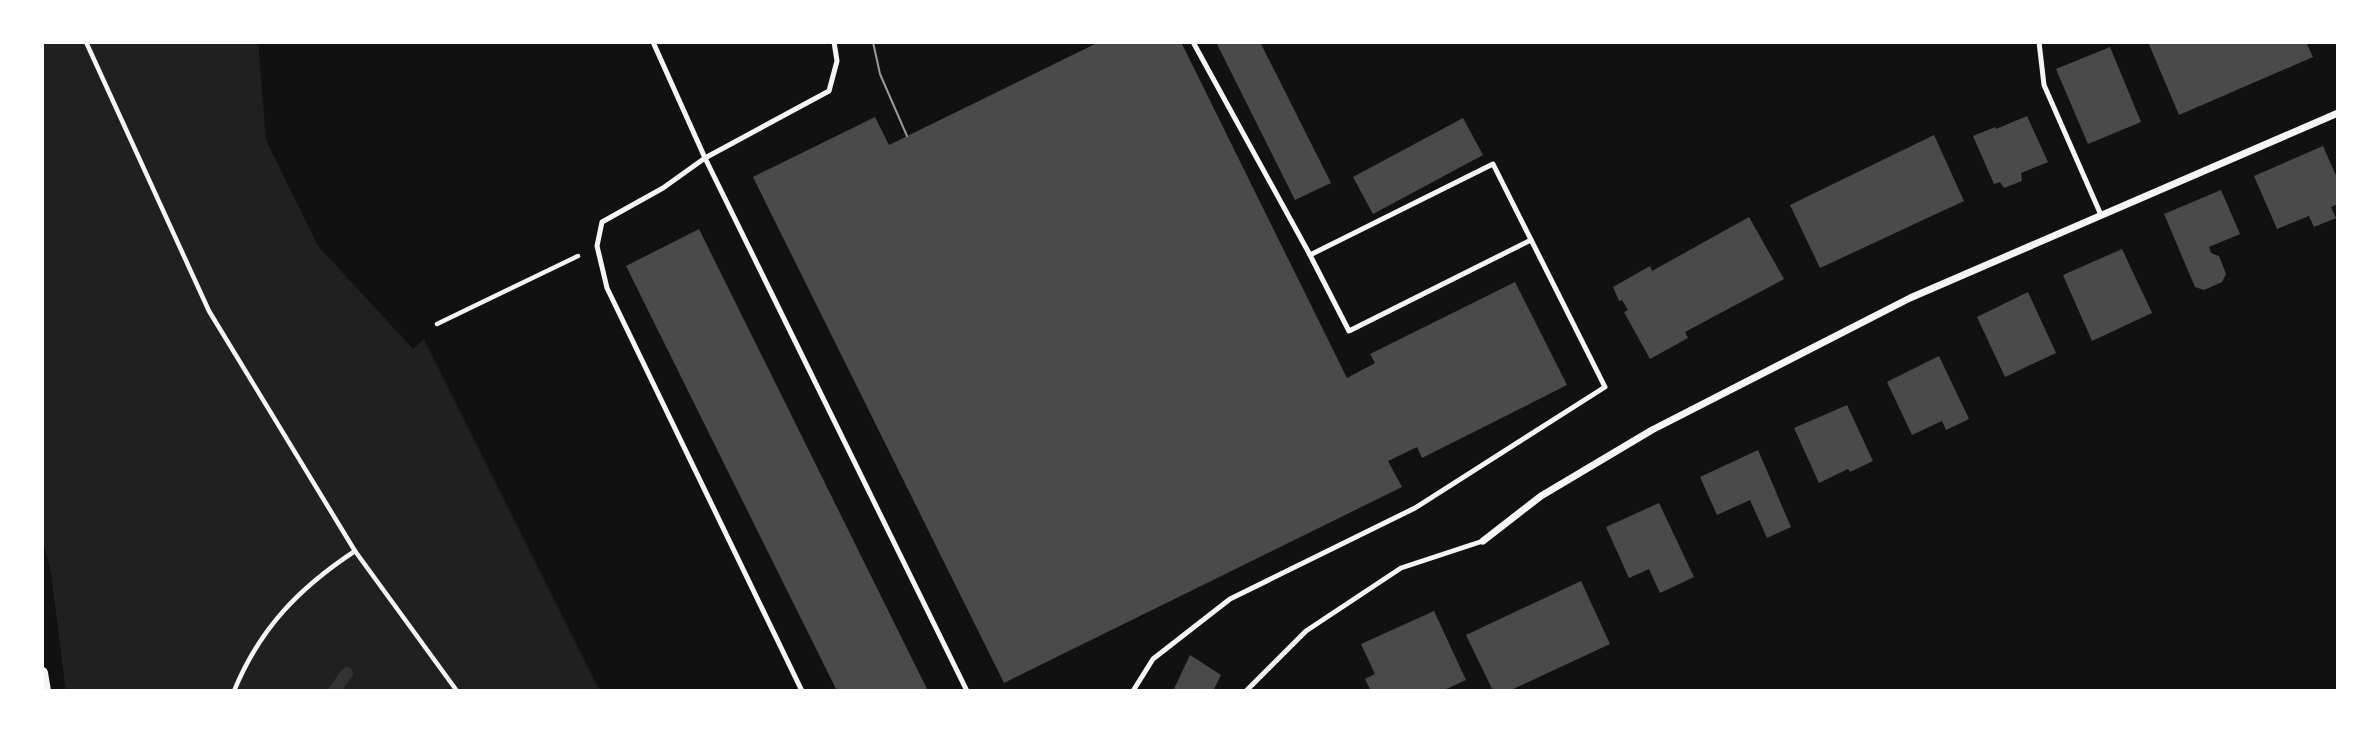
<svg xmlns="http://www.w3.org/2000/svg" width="2380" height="733" viewBox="0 0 2380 733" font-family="'Public Sans',sans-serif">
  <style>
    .green { fill: #202020 }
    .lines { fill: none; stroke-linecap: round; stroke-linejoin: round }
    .stream { stroke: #333; stroke-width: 12 }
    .building { fill: #4a4a4a }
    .path { stroke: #f5f5f5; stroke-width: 4.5 }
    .service { stroke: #f5f5f5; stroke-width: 5 }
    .minor { stroke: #f5f5f5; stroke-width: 7 }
    .tertiary { stroke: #f5f5f5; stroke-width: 12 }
    .tram { stroke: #9a9a9a; stroke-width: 2 }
  </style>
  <rect width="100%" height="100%" fill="#111"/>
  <path class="green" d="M42,42H258L266,140L318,246L413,349L424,339L600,691H66L51,574L42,535Z"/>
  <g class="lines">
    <path class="stream" d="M334,691L347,673"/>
  </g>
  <g class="building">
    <path d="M1099,42H1181L1347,378L1375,363L1370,354L1515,282L1567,385L1422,458L1417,447L1388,461L1402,487L1004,683L753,177L875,117L889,145Z"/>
    <path d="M1216,42H1260L1331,183L1295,200Z"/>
    <path d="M2148,42H2306L2313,57L2179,115Z"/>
    <path d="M2110,47L2141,122L2088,144L2056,69Z"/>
    <path d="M2027,116L2048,162L2021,173L2022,181L2004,188L2000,182L1994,184L1973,136L1995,127L1996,129Z"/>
    <path d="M1463,118L1483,155L1373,214L1353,177Z"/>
    <path d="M1934,135L1964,201L1820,268L1790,205Z"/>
    <path d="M2323,146L2338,180V204L2331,207L2336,218L2314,227L2309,216L2277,229L2254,176Z"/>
    <path d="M2221,190L2240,234L2209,247L2211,253L2219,256L2226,274L2222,282L2204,290L2195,287L2164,214Z"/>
    <path d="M1749,217L1784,279L1685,332L1688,338L1650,359L1624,312L1628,310L1622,300L1619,301L1613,287L1650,266L1652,271Z"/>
    <path d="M699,229L928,691H837L626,266Z"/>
    <path d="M2122,249L2152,313L2092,341L2063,275Z"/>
    <path d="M2028,292L2056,353L2005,377L1977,317Z"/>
    <path d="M1939,356L1969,419L1946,430L1942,421L1912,435L1887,382Z"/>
    <path d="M1847,405L1873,461L1850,472L1848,469L1819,483L1794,428Z"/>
    <path d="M1758,450L1791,527L1767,538L1750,500L1717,515L1700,477Z"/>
    <path d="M1659,503L1694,577L1660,593L1649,569L1629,578L1606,527Z"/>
    <path d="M1581,581L1610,644L1509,691H1493L1466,635Z"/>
    <path d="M1434,611L1466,680L1442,691H1371L1365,679L1375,674L1361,644Z"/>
    <path d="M1190,655L1221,675L1213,691H1173Z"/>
  </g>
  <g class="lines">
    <g class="path">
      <path d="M86,42L209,311L355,551L457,691"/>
      <path d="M437,324L578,256"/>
      <path d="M234,691C260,628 299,588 355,551"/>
    </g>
    <g class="service">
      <path d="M653,42L705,158L967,691"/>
      <path d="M1193,42L1310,255L1349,331L1531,240"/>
      <path d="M2039,42L2044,85L2101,215"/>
      <path d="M802,691L607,288L597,246L602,222L663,188L705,158L829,91L837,61L834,42"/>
      <path d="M1133,691L1153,659L1230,599L1415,508L1605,387L1493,164L1310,255"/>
      <path d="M1246,691L1306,631L1401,568L1483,541"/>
    </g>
    <path class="minor" d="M1483,541L1541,496L1652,430L1910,298L2338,113"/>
    <path class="tertiary" d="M42,673L45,691"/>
    <path class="tram" d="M873,42L880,74L907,136"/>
  </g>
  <rect width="2380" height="733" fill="none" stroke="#ffffff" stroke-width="88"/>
</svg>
